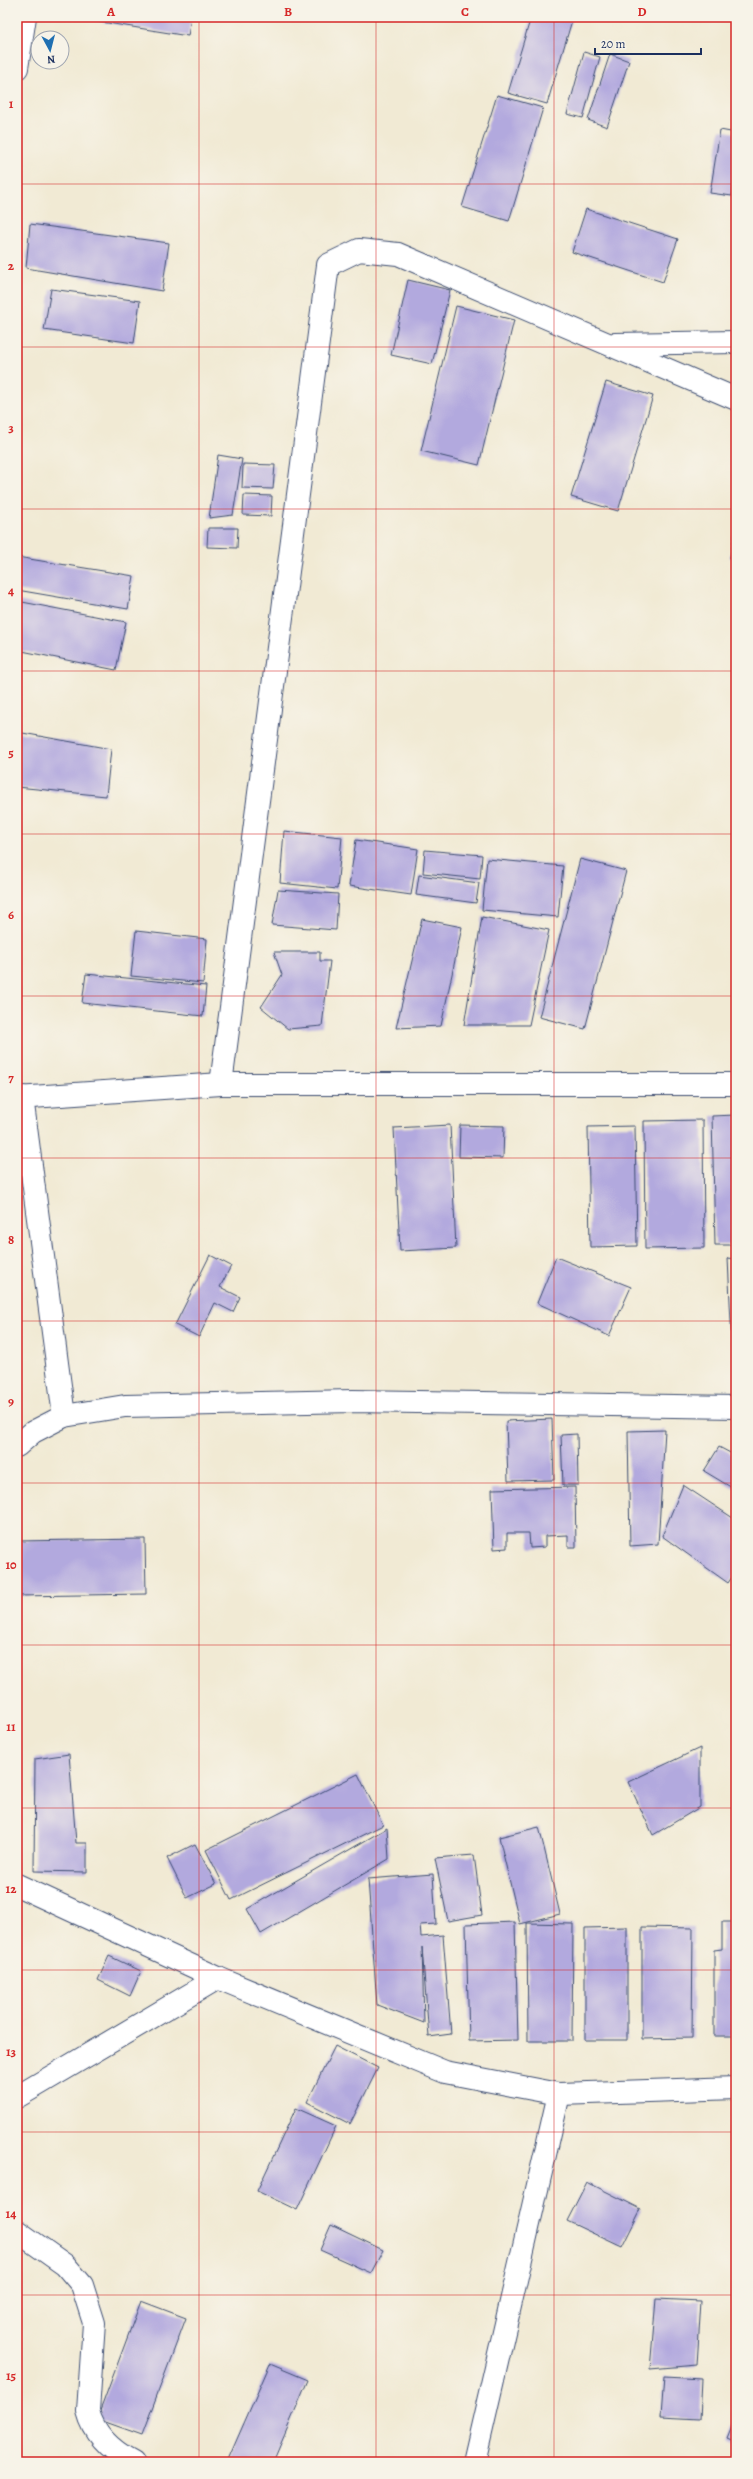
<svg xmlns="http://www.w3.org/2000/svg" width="753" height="2479" viewBox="0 0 753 2479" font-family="Alegreya,serif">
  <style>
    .building { fill: #b2a9de }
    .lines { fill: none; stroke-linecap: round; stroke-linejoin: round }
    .minor-casing { stroke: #3b4b70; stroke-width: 24 }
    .minor { stroke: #fff; stroke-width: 22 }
    .grid { fill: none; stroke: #d62828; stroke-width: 1; stroke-opacity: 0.55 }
    .neatline { fill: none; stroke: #d62828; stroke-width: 1.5 }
    .grid-label { font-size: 13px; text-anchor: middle; font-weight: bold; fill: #d62828 }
  </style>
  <rect width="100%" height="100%" fill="#f7f3e8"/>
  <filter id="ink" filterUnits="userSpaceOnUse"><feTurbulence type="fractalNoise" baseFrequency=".025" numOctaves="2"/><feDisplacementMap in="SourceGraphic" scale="8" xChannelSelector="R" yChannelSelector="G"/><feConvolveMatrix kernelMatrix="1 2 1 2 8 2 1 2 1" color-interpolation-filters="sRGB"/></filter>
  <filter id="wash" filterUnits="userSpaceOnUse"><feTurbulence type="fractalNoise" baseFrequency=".012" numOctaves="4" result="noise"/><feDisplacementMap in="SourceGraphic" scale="16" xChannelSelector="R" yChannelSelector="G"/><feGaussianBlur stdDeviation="0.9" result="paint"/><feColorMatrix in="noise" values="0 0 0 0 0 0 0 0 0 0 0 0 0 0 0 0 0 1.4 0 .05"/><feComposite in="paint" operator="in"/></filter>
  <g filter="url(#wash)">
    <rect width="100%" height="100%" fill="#f1ead4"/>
    <g id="blocks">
      <g class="building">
        <path d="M70,17H191L188,36Z"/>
        <path d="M531,17H573L547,104L508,93Z"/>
        <path d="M584,52L600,57L583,118L567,114Z"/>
        <path d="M610,54L629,61L607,127L588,120Z"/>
        <path d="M497,95L543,108L509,221L462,207Z"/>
        <path d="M720,130L736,133V168L732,196L710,193Z"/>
        <path d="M586,209L678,239L663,282L572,252Z"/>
        <path d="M30,224L169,243L162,291L26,268Z"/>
        <path d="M408,280L450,290L432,364L391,355Z"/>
        <path d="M51,289L140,301L134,343L44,330Z"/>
        <path d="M456,306L514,320L479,465L421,451Z"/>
        <path d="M606,382L653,396L618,511L571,497Z"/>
        <path d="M218,455L242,459L233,515L209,518Z"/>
        <path d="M243,464L275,465L273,489L242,488Z"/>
        <path d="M244,495L272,496L271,516L243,515Z"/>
        <path d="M208,528H238L237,548L207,547Z"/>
        <path d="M735,531H736V559L730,558Z"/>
        <path d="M17,557L134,576L128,609L17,590Z"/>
        <path d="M17,601L126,622L116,670L17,650Z"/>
        <path d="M17,732L111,749L106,796L17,787Z"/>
        <path d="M284,831L342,837L337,889L280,883Z"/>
        <path d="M356,840L418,849L411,895L349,886Z"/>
        <path d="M425,850L482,855L480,879L423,873Z"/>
        <path d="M487,859L563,866L558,917L482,910Z"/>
        <path d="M580,859L626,871L585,1029L539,1017Z"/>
        <path d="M419,875L479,883L476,903L416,895Z"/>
        <path d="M278,890L338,894L336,930L272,925Z"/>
        <path d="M482,917L549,930L529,1025H464Z"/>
        <path d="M422,919L462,927L441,1026L396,1028Z"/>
        <path d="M136,931L207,939L203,983L131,976Z"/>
        <path d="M274,952H320V961H330L322,1026L288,1029L261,1007L282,975Z"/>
        <path d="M86,974L206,986L203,1016L82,1003Z"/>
        <path d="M736,1115V1245H715L712,1116Z"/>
        <path d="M703,1120L704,1248L645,1249L644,1121Z"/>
        <path d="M450,1125L456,1248L400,1251L394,1128Z"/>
        <path d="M460,1125L504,1126L503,1158L459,1157Z"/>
        <path d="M635,1126L637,1246L590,1247L588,1127Z"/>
        <path d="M210,1255L231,1266L220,1287L240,1297L233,1312L215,1303L199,1337L175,1325Z"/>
        <path d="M556,1257L631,1287L609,1336L537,1303Z"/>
        <path d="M728,1258L736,1259V1345H732Z"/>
        <path d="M552,1419L554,1480L508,1481L506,1421Z"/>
        <path d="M665,1430L658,1544L630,1546L628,1431Z"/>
        <path d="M577,1434L578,1485H563L561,1435Z"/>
        <path d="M719,1447L736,1456V1486L734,1489L704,1471Z"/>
        <path d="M683,1485L736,1520V1571L728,1583L662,1536Z"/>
        <path d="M575,1487L576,1547H568V1535L545,1536V1547L530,1548L529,1533H507V1548L494,1549L492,1489Z"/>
        <path d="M145,1539L146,1594L17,1596V1541Z"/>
        <path d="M700,1748V1807L653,1835L628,1782Z"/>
        <path d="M69,1754L76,1843H87V1872L34,1871L35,1759Z"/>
        <path d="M358,1774L383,1825L231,1900L206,1850Z"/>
        <path d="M539,1827L560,1914L520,1924L499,1837Z"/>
        <path d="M387,1828L389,1859L261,1934L247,1909Z"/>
        <path d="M195,1844L216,1884L187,1898L167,1858Z"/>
        <path d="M474,1855L482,1915L448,1921L435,1858Z"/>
        <path d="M433,1874L436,1924L420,1925L421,1937L443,1935L451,2034L429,2037L422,1947L424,2023L377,2005L368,1879Z"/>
        <path d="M515,1922L518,2040L469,2041L466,1924Z"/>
        <path d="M722,1922H736V2036H714V1950L722,1949Z"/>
        <path d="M527,1923L573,1924L572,2041H528Z"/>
        <path d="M627,1927V2040H585V1928Z"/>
        <path d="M642,1927L693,1928L692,2038L642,2039Z"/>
        <path d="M109,1956L141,1971L130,1996L98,1980Z"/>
        <path d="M335,2046L378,2068L350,2124L307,2102Z"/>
        <path d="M296,2108L336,2126L297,2210L257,2191Z"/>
        <path d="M587,2182L641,2209L622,2247L567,2221Z"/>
        <path d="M331,2225L383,2250L371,2273L320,2250Z"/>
        <path d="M656,2299L701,2301L697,2365L650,2369Z"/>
        <path d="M141,2301L186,2318L142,2435L97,2419Z"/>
        <path d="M270,2364L308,2380L273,2462H227Z"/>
        <path d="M664,2377L702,2379L700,2419L661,2417Z"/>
        <path d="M736,2417V2443L727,2439Z"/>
      </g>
    </g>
  </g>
  <g filter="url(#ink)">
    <use href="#blocks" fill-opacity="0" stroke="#3b4b70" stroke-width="1"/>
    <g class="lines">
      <defs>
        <g id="minor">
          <path d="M17,68L25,17"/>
          <path d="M615,344L736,342"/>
          <path d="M221,1084L328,265L359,250L398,254L736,399"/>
          <path d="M22,1097L64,1416"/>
          <path d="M17,1098L221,1084H736"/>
          <path d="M17,1446L33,1432L64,1416L125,1406L353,1401L736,1407"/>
          <path d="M17,1885L218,1978L445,2072L559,2094L736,2088"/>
          <path d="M17,2097L218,1978"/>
          <path d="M17,2231L65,2265L82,2285L94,2323L88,2411C94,2434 112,2451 133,2462"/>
          <path d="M474,2462L559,2094"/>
        </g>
      </defs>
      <use href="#minor" class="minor-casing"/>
      <use href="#minor" class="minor"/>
    </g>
  </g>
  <path class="grid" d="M199,17V2462M376,17V2462M554,17V2462M17,184H736M17,347H736M17,509H736M17,671H736M17,834H736M17,996H736M17,1158H736M17,1321H736M17,1483H736M17,1645H736M17,1808H736M17,1970H736M17,2132H736M17,2295H736"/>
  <rect width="753" height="2479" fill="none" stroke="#f7f3e8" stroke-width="44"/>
  <g transform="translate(50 50) rotate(173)"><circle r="19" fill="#f7f3e8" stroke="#9fa5b1"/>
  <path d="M0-3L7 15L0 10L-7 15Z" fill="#1f6fb2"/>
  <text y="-6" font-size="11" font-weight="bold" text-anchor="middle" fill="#1b2f5e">N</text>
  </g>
  <path d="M595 48v6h106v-6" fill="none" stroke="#1b2f5e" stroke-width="2"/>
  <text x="601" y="48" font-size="12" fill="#1b2f5e" stroke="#f7f3e8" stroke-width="3" paint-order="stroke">20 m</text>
  <rect x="22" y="22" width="709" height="2435" class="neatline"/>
  <g class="grid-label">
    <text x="111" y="16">A</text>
    <text x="288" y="16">B</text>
    <text x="465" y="16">C</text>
    <text x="642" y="16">D</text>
    <text x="11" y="108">1</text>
    <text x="11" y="270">2</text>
    <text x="11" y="432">3</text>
    <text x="11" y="595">4</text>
    <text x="11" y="757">5</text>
    <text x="11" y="919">6</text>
    <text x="11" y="1082">7</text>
    <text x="11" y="1244">8</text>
    <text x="11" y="1406">9</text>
    <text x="11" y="1569">10</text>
    <text x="11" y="1731">11</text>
    <text x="11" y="1893">12</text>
    <text x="11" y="2056">13</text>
    <text x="11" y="2218">14</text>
    <text x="11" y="2380">15</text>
  </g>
</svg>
